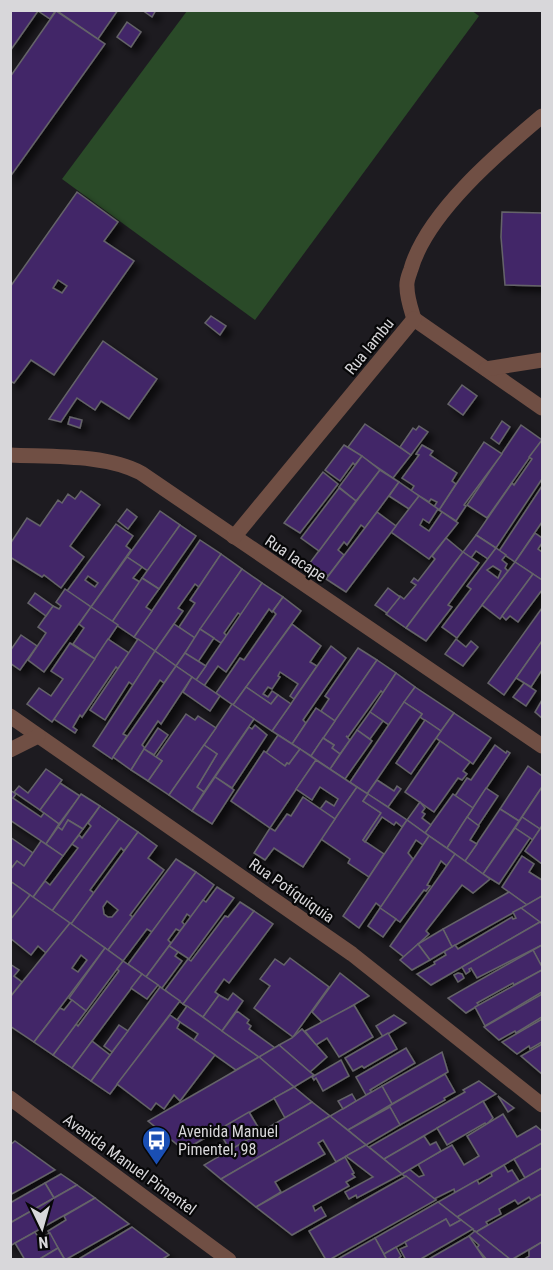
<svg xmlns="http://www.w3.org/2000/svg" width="553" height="1270" viewBox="0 0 553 1270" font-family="'Roboto Condensed',sans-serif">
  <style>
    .green { fill: #2a4a28 }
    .building { fill: #432868; stroke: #656469; stroke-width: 1.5; fill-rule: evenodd; filter: url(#shadow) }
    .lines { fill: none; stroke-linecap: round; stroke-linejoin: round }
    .minor { stroke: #704f44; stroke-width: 15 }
    .labels { text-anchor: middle; stroke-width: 4.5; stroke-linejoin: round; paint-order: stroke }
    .street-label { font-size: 16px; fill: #d8d7da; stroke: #070708 }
    .poi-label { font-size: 16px; fill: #d8d7da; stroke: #070708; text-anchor: start }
  </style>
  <defs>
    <filter id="shadow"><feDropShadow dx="5.5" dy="5.5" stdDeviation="3" flood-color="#0009"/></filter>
  </defs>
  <rect width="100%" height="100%" fill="#1d1b20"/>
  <path class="green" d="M471,10L479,16L255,320L62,179L187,11Z"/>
  <g class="building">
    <path d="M10,10H56L50,19L38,11L10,51Z"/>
    <path d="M56,10H118L98,39Z"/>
    <path d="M142,10H156L152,17Z"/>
    <path d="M56,11L105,44L10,177V77Z"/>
    <path d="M127,22L141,32L131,47L117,37Z"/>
    <path d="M77,192L118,222L104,241L134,261L54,375L31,360L14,383L10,381V287ZM58,280L67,286L62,293L53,288Z"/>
    <path d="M502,212L542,213V286L505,285L501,237Z"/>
    <path d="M211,316L226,326L220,335L205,323Z"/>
    <path d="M103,341L157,379L129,419L101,401L95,410L77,398L61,422L49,419Z"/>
    <path d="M462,385L477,396L463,415L448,404Z"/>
    <path d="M70,417L82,420L80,428L68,424Z"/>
    <path d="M502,421L510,427L499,444L491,438Z"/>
    <path d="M365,424L411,455L393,478L348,447Z"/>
    <path d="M521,425L542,440L487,518L467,505Z"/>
    <path d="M419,426L428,432L411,455L400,447L413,428L416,430Z"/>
    <path d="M542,440V479L496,548L476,535L512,483L514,485L532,459L529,457Z"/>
    <path d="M484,442L502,454L464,505L466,506L456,521L439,510Z"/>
    <path d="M344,445L362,456L355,465L353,463L340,481L325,470Z"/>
    <path d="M422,445L433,451L430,455L457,473L452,481L456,484L439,510L434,507L437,502L431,499L429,502L411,491L414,486L402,478L419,455L416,454Z"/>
    <path d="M362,456L380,470L356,501L339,487Z"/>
    <path d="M380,470L399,482L365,528L361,525L347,545L344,542L338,550L344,555L328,576L309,564Z"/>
    <path d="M323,472L338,484L300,533L284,523Z"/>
    <path d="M399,482L419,496L409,509L389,496Z"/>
    <path d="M542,486V522L515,562L499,551Z"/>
    <path d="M339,488L356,501L319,551L301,538Z"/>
    <path d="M81,491L100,505L70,546L84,557L61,588L44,575L42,577L10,557V544L27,518L40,526L58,500L62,503L68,494L75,499Z"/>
    <path d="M419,496L438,509L429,523L423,519L420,525L429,531L442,512L458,523L429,559L391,532Z"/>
    <path d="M127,509L137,517L128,529L118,521Z"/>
    <path d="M160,511L180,525L148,571L127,557Z"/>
    <path d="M377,512L396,526L346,592L326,579Z"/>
    <path d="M116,524L133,536L126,546L131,550L91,607L67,591ZM88,576L98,583L95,587L85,580Z"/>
    <path d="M180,525L196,536L159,589L142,578Z"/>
    <path d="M535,533L542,538V543L538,549L542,552V580L515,562Z"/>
    <path d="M476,535L496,548L488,559L476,551L471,558L463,552Z"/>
    <path d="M446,538L463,552L406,628L386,614L400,596L404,599L416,585L411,582L414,578L418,581L435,559L432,556Z"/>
    <path d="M200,540L221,554L199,587L195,584L178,608L183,611L155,651L134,637Z"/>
    <path d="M496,548L506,555L502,560L507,564L505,568L508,571L457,638L442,627L471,589L467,586ZM493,566L501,571L498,578L487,570Z"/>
    <path d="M463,552L479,563L448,605L452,607L426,641L406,628Z"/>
    <path d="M221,554L242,569L195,638L179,627L195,603L190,600Z"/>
    <path d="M127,557L142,567L133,578L140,582L112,622L91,607Z"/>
    <path d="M515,562L533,574L500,619L482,605Z"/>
    <path d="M242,569L262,583L241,615L238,613L224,633L227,636L221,643L200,629Z"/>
    <path d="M533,574L542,580V590L518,622L510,616L506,620L502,616Z"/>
    <path d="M142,578L159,589L146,607L152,611L134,637L112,622Z"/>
    <path d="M262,583L283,597L272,612L269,609L226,672L218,666L204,686L196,680Z"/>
    <path d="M388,588L400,597L387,613L375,605Z"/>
    <path d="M65,589L91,607L44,672L28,660L46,633L38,627L53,606L59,609L61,606L56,602Z"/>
    <path d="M35,593L53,606L46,616L28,603Z"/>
    <path d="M283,597L301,611L233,705L216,693L240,658L244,660L276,614L273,611Z"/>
    <path d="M91,607L118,625L95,659L73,644L84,628L79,624Z"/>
    <path d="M542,608V641L504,695L488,683Z"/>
    <path d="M174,624L195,638L176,666L155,651Z"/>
    <path d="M292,624L321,646L310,662L317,666L294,699L290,696L298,684L280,672L278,676L280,677L272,689L268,687L263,694L268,697L272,691L278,695L271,704L246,687Z"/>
    <path d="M200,629L214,638L198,662L185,653Z"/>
    <path d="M21,635L37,646L20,670L10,663V651Z"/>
    <path d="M108,639L129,653L118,669L116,667L82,717L80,715L73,727L77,730L75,733L54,719Z"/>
    <path d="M138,639L155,651L133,685L129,682L105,720L90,710Z"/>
    <path d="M456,639L466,647L471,641L478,647L463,666L445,654Z"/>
    <path d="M542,641V670L531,687L516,678Z"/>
    <path d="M70,643L95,659L52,722L27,704L39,688L51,696L63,679L51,671Z"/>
    <path d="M331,646L346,658L303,720L306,723L292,744L272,731Z"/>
    <path d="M358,648L377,660L335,721L321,711L329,699L325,696Z"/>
    <path d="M155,651L176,666L164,683L160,680L123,734L127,736L112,759L93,746Z"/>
    <path d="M185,653L206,666L196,680L176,666Z"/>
    <path d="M377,660L396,673L383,693L381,691L348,737L346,736L350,740L340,754L332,748L334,745L323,738Z"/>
    <path d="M176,666L192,677L161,724L158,721L142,745L145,748L131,770L113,757Z"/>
    <path d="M396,673L415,687L389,725L370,712Z"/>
    <path d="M192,677L220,696L210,711L183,692Z"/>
    <path d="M524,683L536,691L526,706L513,697Z"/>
    <path d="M246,687L271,704L278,695L291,704L272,731L233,705Z"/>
    <path d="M415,687L454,713L441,731L420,717L422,714L404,702Z"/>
    <path d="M542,700V718L535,712Z"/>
    <path d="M404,702L422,714L367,794L350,782Z"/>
    <path d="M232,704L254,719L204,792L197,787L217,754L204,745Z"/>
    <path d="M316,708L335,721L311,756L292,744Z"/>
    <path d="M370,712L383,721L370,739L357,730Z"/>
    <path d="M454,713L491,738L473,764L436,738Z"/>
    <path d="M186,714L195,720L198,716L216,728L169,795L148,781L162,761L156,757Z"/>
    <path d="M425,720L441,731L411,774L396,763Z"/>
    <path d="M255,725L267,735L232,788L215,777L249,727L252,729Z"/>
    <path d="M158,728L168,735L154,755L144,749Z"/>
    <path d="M357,730L372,741L345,779L330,769Z"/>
    <path d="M278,735L300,749L289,764L287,763L285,766L266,753Z"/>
    <path d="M323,738L334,745L332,748L340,754L330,769L311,756Z"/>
    <path d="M440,741L470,762L463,771L467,774L462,780L458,778L434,812L405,792Z"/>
    <path d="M204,745L217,754L197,787L204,792L192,811L169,795Z"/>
    <path d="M495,745L506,753L507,751L510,753L473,808L455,796L467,778L471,780Z"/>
    <path d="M144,749L162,761L148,781L131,770Z"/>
    <path d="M300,749L316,760L270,828L231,801L264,751L285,766L287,763L289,764Z"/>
    <path d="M316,760L357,787L335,819L320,809L326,801L334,806L338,799L320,787L312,800L296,789Z"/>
    <path d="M528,766L542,776V787L519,821L500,809Z"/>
    <path d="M46,769L62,780L40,810L14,792L19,786L28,793Z"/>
    <path d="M215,777L234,790L212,824L192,811Z"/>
    <path d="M377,780L394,791L397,786L401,789L388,807L367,794Z"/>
    <path d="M60,783L80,796L59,824L40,810Z"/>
    <path d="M357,787L368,794L363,801L381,813L363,840L384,854L369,877L348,863L350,859L321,839Z"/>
    <path d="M542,787V826L540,829L522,817Z"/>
    <path d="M486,788L498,796L478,826L467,817Z"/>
    <path d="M10,790L16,794L13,798L41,817L44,813L59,824L46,844L10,820Z"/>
    <path d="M81,794L100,806L83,829L68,820L62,830L58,827Z"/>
    <path d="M368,794L407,820L402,827L396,822L394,825L382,817L365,842L363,840L381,813L363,801Z"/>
    <path d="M453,794L473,808L447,848L425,833Z"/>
    <path d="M303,797L335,819L303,867L274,848L265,860L254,853L270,828L275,831L287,814L291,816Z"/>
    <path d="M420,802L425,808L422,812L425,814L422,818L431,825L425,833L407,820Z"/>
    <path d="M100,806L119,819L52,911L33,897L45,881L50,885L78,848L72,844L79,835L82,838L91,826L88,823Z"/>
    <path d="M500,809L519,821L483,874L465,861Z"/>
    <path d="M467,817L479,826L470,840L477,844L465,861L447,848Z"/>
    <path d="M522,817L540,829L533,840L515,828Z"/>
    <path d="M119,819L138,832L124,851L121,848L90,890L94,893L71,924L52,911Z"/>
    <path d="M68,820L83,829L63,856L46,844L58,827L62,830Z"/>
    <path d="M407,820L429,836L423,845L416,840L408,853L413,859L381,907L376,903L359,928L343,916Z"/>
    <path d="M542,826V864L525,851Z"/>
    <path d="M515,828L530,838L499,884L483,874Z"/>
    <path d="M138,832L157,846L148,858L164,870L130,915L133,917L108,950L71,924ZM107,901L118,910L112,917H108L104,914L103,907Z"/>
    <path d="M429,836L455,854L447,866L441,861L427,885L430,886L426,891L424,890L400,922L380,908Z"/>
    <path d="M10,837L33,853L24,866L17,861L10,870Z"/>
    <path d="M41,841L63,856L33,897L10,881V870L17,861L24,866Z"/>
    <path d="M455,854L490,879L473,893L462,885L426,931L429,934L404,957L390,946Z"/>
    <path d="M522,856L534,864L529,872L542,880V896L527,905L502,887Z"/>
    <path d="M176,859L196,872L152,932L147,929L123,961L108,950Z"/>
    <path d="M196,872L214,885L191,917L187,914L182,922L185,925L180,931L176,929L168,940L171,943L146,977L128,964Z"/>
    <path d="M10,881L30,895L12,919L10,918Z"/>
    <path d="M217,887L234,898L189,959L169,946L203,900L206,902Z"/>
    <path d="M509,892L527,905L452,947L443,929Z"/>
    <path d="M30,895L70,923L46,953L38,946L31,955L10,938V920Z"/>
    <path d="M542,896V924L521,908Z"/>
    <path d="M240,902L254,911L183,1004L165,990L188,959L191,961L225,916L228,917Z"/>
    <path d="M380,908L396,919L383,937L368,926Z"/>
    <path d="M521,908L540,922L431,985L417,974L435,964L434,962L446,955L444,951L455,945L458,949L512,917L513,919L516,918L513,912Z"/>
    <path d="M254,911L273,924L229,983L224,979L215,992L219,995L203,1017L183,1004Z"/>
    <path d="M540,922L542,924V945L477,978L471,968L469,969L470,971L466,974L462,967Z"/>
    <path d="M70,923L105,948L34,1042L10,1026V997ZM81,955L87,960L78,972L72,968Z"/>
    <path d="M443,929L452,947L430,960L418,944Z"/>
    <path d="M418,944L430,960L412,970L400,960Z"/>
    <path d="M542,945V964L541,965L533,950Z"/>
    <path d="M169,946L178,952L175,956L182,961L162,988L146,977Z"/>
    <path d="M105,948L123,961L86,1011L69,998Z"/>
    <path d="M533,950L541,965L542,964V970L514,985L513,983L477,1003L479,1005L466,1013L448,998Z"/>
    <path d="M290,958L329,987L293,1037L254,1008L270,986L260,979L275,959L284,965Z"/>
    <path d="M123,961L142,974L72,1068L53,1055L76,1024L78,1026L119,971L117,969Z"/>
    <path d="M10,964L19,970L14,976L22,982L10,997Z"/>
    <path d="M542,970V992L485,1026L475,1007Z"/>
    <path d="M340,973L369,996L323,1023L312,1012Z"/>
    <path d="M458,973L462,974L464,978L458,982L454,975Z"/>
    <path d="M142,974L158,985L147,999L131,988Z"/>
    <path d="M160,987L180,1001L110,1094L91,1081Z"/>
    <path d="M233,993L243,1001L222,1031L203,1017L219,995L228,1000Z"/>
    <path d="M542,994V1017L516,1033L515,1031L499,1040L484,1027Z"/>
    <path d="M72,1000L86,1011L53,1055L34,1042L60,1008L64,1010Z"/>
    <path d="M354,1005L373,1037L339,1057L327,1038L316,1045L305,1031Z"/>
    <path d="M187,1006L222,1031L259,1057L236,1070L194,1040L198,1034L177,1020Z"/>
    <path d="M237,1011L249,1020L247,1023L251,1026L249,1029L275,1048L259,1057L222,1031Z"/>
    <path d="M170,1015L180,1022L177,1028L215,1055L180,1101L174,1095L164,1109L156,1103L151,1110L117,1084Z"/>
    <path d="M394,1015L406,1023L383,1037L376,1026Z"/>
    <path d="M542,1019V1042L530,1049L529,1046L517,1054L502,1042Z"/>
    <path d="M119,1025L128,1031L112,1052L104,1046Z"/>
    <path d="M302,1029L327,1057L310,1072L279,1045L292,1038Z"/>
    <path d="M388,1033L397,1049L364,1068L362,1066L353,1071L345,1058Z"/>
    <path d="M92,1041L110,1055L91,1081L72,1068Z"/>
    <path d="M542,1044V1074L521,1056Z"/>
    <path d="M279,1045L310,1072L314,1075L294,1087L259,1057Z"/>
    <path d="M406,1048L415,1063L370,1090L372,1092L366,1095L356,1077Z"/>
    <path d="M442,1052L448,1072L392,1104L382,1086Z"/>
    <path d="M259,1057L294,1087L184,1150L148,1121Z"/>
    <path d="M341,1060L349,1076L323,1091L316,1078L314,1080L312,1077Z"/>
    <path d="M445,1074L455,1092L444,1098L445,1100L400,1125L390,1107L363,1121Z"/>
    <path d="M479,1081L496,1094L384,1159L369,1147L465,1092L463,1090Z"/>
    <path d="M382,1086L392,1104L348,1130L330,1116Z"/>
    <path d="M294,1087L312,1102L285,1118L274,1098Z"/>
    <path d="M352,1094L356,1101L343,1109L338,1101Z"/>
    <path d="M498,1096L514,1108L508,1112Z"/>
    <path d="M483,1101L493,1118L486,1125L485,1123L447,1145L437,1128Z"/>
    <path d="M312,1102L330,1116L221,1179L204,1165Z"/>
    <path d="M390,1107L400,1125L366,1145L348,1130Z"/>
    <path d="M249,1112L261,1132L230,1150L218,1130Z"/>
    <path d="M503,1114L517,1137L536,1126L542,1131V1143L455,1193L454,1189L434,1199L402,1174L409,1169L419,1177L424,1175L418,1164L452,1145L464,1165L479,1156L467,1136Z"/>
    <path d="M330,1116L366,1145L336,1162L323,1140L318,1143L325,1154L275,1182L281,1192L256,1207L221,1179Z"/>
    <path d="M424,1136L430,1145L436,1142L441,1151L402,1174L384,1159Z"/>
    <path d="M15,1141L55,1170L10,1195V1145Z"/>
    <path d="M542,1143V1168L525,1178L514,1159Z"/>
    <path d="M366,1145L402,1174L357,1198L356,1195L349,1199L345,1192L373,1177L346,1156Z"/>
    <path d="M345,1157L354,1173L352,1174L355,1177L346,1182L349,1186L313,1206L315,1211L321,1207L326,1216L292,1235L256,1207Z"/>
    <path d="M504,1165L508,1172L512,1170L519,1181L457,1217L438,1202L477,1180L479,1184L492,1176L491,1173Z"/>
    <path d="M542,1168V1194L531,1200L529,1197L518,1204L515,1200L499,1209L501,1214L486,1222L488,1225L476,1232L457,1217Z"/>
    <path d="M61,1174L77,1185L54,1198L45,1183Z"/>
    <path d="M406,1176L436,1200L329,1260H326L309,1231Z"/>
    <path d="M45,1183L54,1198L10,1223V1203Z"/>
    <path d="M77,1185L95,1198L10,1246V1223Z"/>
    <path d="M542,1194V1242L511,1260L476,1232Z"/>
    <path d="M95,1198L129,1224L65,1260L48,1231L66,1220L64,1216Z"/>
    <path d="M438,1202L461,1220L450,1226L446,1219L384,1254L375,1238Z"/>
    <path d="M446,1219L450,1226L461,1220L473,1229L419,1260H406L400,1249L407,1246L405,1242Z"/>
    <path d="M132,1227L169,1255L161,1260H77Z"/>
    <path d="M475,1231L476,1232L511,1260H487L477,1248L479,1245L469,1236Z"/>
    <path d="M35,1232L39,1239L50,1233L58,1248L38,1260H25L15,1243Z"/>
    <path d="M469,1236L485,1260H427Z"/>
    <path d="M375,1238L387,1260H336Z"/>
    <path d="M542,1242V1260H523L529,1256V1250Z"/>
    <path d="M396,1247L401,1256L397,1260H387L384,1254Z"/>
    <path d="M58,1248L65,1260H38Z"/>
  </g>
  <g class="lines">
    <g class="minor">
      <path d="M414,319C411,309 407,298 407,287C406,281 409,275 411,269C427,213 498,153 542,116"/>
      <path d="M414,319L542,408"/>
      <path d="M486,369L542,360"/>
      <path d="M10,455C51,457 106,454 141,473L542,746"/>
      <path d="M234,537L414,319"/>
      <path d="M10,716L352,954L542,1105"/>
      <path d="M10,750L38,736"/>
      <path d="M10,1098L229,1260"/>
    </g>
  </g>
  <defs>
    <symbol id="bus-pin" viewBox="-11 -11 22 30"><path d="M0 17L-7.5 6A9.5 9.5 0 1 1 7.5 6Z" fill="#1a4fb4" stroke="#070708"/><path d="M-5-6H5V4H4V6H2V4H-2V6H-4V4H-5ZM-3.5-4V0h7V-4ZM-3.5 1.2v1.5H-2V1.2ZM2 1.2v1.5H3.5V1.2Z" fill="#fff"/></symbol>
  </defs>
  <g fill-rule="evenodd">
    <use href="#bus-pin" x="140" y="1124" width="33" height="45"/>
  </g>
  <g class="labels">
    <g class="street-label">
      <text transform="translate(369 346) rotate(-51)" y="6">Rua Iambu</text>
      <text transform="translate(296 558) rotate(34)" y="6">Rua Iacape</text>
      <text transform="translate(292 890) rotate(35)" y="6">Rua Potíquiquia</text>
      <text transform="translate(130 1164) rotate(36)" y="6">Avenida Manuel Pimentel</text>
    </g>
    <g class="poi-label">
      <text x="178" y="1137">Avenida Manuel<tspan x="178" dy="18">Pimentel, 98</tspan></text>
    </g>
  </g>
  <rect width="553" height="1270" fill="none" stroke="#d8d7da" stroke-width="24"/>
  <g transform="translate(42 1228) rotate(175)" stroke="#070708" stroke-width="4.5" paint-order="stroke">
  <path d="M0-4.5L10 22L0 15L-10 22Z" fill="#d8d7da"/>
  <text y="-9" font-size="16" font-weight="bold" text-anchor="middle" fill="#d8d7da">N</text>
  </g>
</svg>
